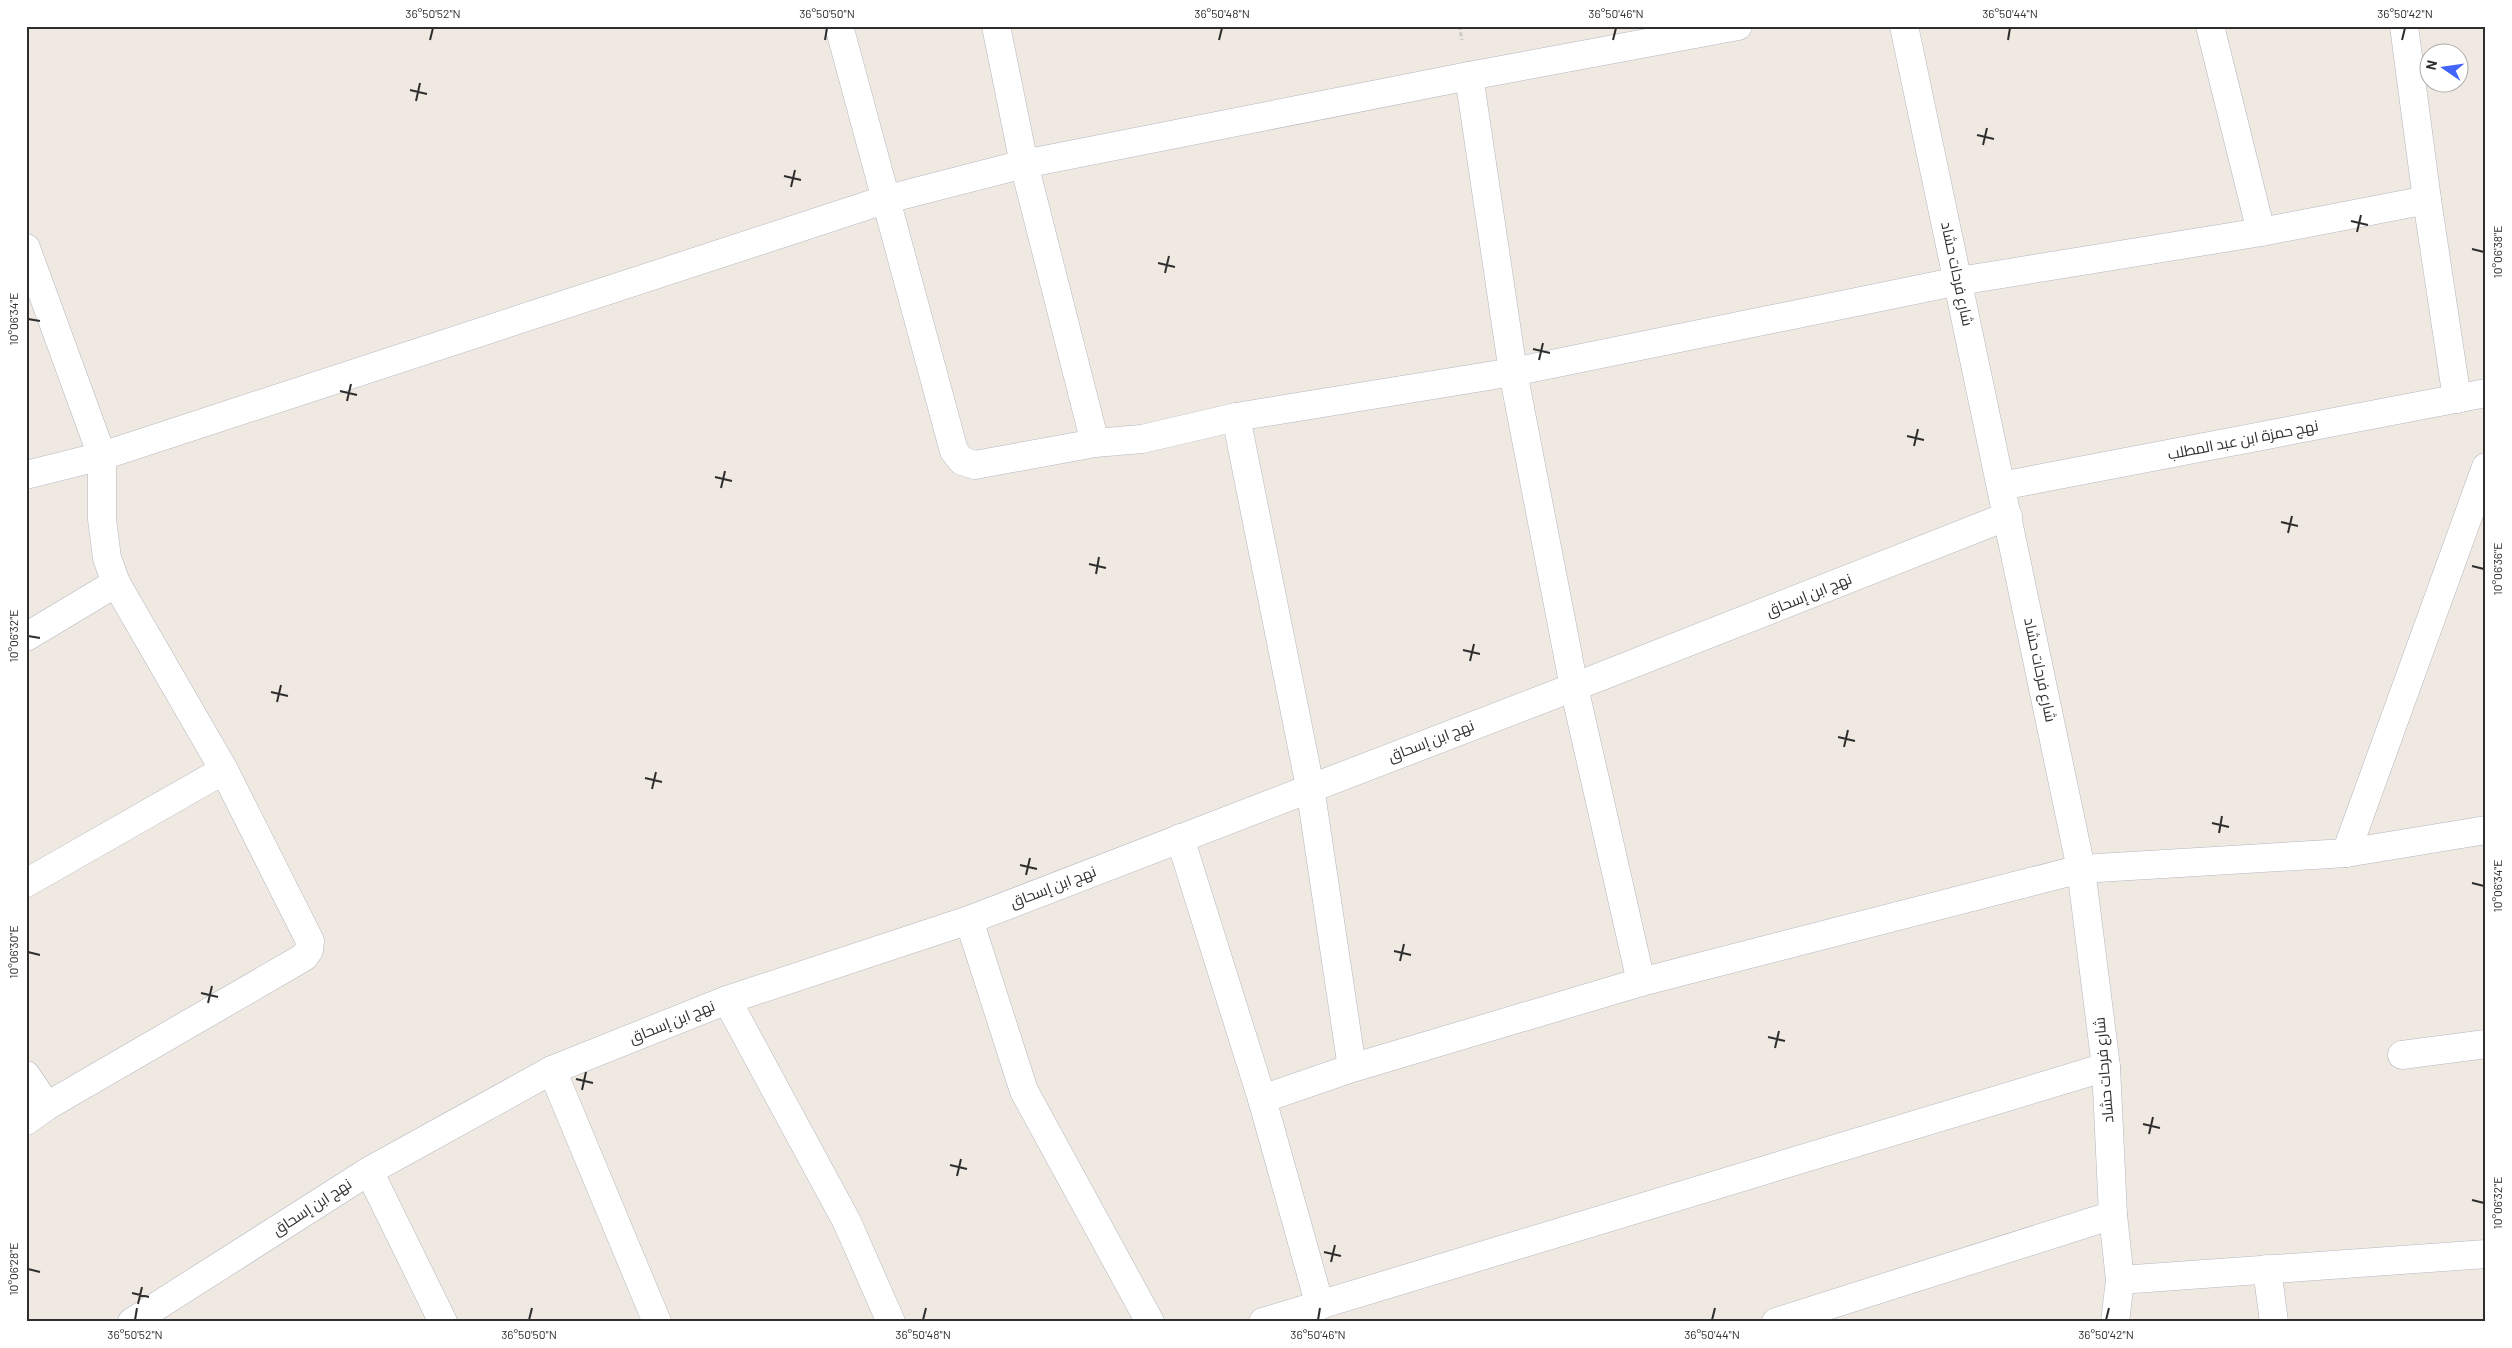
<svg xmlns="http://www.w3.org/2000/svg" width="2512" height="1348" viewBox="0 0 2512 1348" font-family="Barlow,Cairo,sans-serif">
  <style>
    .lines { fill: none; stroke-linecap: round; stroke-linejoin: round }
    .minor-casing { stroke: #b4b7c1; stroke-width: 29 }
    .path { stroke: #c9c9c9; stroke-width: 3; stroke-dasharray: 4 2.5; stroke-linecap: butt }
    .minor { stroke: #fff; stroke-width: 28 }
    .ticks { fill: none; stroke: #2e2e2e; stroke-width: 2 }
    .labels { text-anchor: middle; stroke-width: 5; stroke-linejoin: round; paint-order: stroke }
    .street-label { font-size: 15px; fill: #2e2e2e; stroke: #fff }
    .neatline { fill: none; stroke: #2e2e2e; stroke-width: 2 }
    .ticks-label { font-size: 12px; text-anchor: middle; fill: #2e2e2e }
  </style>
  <rect width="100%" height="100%" fill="#efe9e1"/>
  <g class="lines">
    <defs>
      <g id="minor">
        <path d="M839,26L954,451L962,461L975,465L1095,443L1142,439L1236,417L1513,372L1959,281L2261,232L2427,200"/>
        <path d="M996,26L1024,164L1095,443"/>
        <path d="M1904,26L2081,869L2106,1067L2113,1215L2120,1280L2115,1322"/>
        <path d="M2210,26L2261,232"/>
        <path d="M2404,26L2427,200L2457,399"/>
        <path d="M1469,76L1513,372L1574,687L1641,982"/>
        <path d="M26,248L102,456V519L107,558L116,583"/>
        <path d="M1236,417L1310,787L1352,1068"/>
        <path d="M26,475L102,456L884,200L1024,164L1469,76L1738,26"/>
        <path d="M2001,486L2486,393"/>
        <path d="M26,637L116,583L224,770L310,941L309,950L304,957L47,1106L26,1121"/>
        <path d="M1180,838L1262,1099L1320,1306"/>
        <path d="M2346,853L2486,467"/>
        <path d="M26,883L224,770"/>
        <path d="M969,920L1024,1091L1150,1322"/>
        <path d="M727,1000L847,1222L891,1322"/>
        <path d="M2402,1055L2486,1044"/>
        <path d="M552,1070L657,1322"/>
        <path d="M26,1075L47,1106"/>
        <path d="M1262,1099L1352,1068L1641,982L2081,869L2346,853L2486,830"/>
        <path d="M369,1171L443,1322"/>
        <path d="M2267,1269L2274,1322"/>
        <path d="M2120,1280L2486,1254"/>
        <path d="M132,1322L369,1171L552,1070L727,1000L969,920L1574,687L2008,516"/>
        <path d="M1263,1322L2106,1067"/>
        <path d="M1776,1322L2113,1215"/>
      </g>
    </defs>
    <use href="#minor" class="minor-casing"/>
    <path class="path" d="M1459,26L1462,40"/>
    <use href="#minor" class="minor"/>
  </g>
  <path class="ticks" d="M430,40L433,28M825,40L827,28M1219,40L1222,28M1613,40L1616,28M2008,40L2010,28M2402,40L2405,28M410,90L427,94M416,101L420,83M1977,135L1994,139M1983,145L1987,128M784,176L801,180M791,187L795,170M2351,221L2368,225M2357,232L2361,215M2472,249L2484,252M1158,263L1175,267M1165,273L1169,256M28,319L40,321M1533,349L1550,353M1539,360L1543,343M340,391L357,395M347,401L351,384M1907,436L1924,440M1914,446L1918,429M715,477L732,481M721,488L725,471M2281,522L2298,526M2288,533L2292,516M1089,564L1106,568M2472,566L2484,569M1096,574L1099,557M28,636L40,638M1463,650L1480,654M1470,661L1474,644M271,692L288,696M277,702L281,685M1838,737L1855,741M1844,747L1848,730M645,778L662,782M652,789L656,772M2212,823L2229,827M2219,833L2222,816M1020,865L1037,869M1026,875L1030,858M2472,883L2484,886M1394,951L1411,955M28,952L40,955M1400,961L1404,944M201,993L218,997M208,1003L212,986M1768,1037L1785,1041M1775,1048L1779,1031M576,1079L593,1083M582,1090L586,1072M2143,1124L2160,1128M2149,1134L2153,1117M950,1165L967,1169M957,1176L961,1159M2472,1200L2484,1203M1324,1252L1341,1256M1331,1262L1335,1245M28,1269L40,1272M132,1293L149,1297M138,1304L142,1287M135,1320L137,1308M529,1320L532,1308M923,1320L926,1308M1318,1320L1320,1308M1712,1320L1715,1308M2106,1320L2109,1308"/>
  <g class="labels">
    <g class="street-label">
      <text transform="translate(1957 274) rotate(78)" y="5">شارع فرحات حشاد</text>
      <text transform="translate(2243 440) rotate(-11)" y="5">نهج حمزة ابن عبد المطلب</text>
      <text transform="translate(1809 595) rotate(-22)" y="5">نهج ابن إسحاق</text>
      <text transform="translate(2040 670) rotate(78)" y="5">شارع فرحات حشاد</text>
      <text transform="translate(1431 741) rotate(-21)" y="5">نهج ابن إسحاق</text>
      <text transform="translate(1053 887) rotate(-21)" y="5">نهج ابن إسحاق</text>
      <text transform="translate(672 1022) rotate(-22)" y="5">نهج ابن إسحاق</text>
      <text transform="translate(2104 1070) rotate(-95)" y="5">شارع فرحات حشاد</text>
      <text transform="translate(312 1207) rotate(-33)" y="5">نهج ابن إسحاق</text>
    </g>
  </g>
  <rect width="2512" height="1348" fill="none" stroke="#ffffff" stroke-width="55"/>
  <g transform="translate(2444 68) rotate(283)"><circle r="24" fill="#ffffff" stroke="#ababab"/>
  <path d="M0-4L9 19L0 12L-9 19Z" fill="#4264fb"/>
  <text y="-8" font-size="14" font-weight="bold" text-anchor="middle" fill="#2e2e2e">N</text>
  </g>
  <rect x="28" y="28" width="2456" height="1292" class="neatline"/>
  <g class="ticks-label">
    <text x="433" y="18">36°50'52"N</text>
    <text x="827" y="18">36°50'50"N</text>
    <text x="1222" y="18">36°50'48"N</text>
    <text x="1616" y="18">36°50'46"N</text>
    <text x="2010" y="18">36°50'44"N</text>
    <text x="2405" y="18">36°50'42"N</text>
    <text transform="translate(2498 252) rotate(-90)" y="4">10°06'38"E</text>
    <text transform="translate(14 319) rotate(-90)" y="4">10°06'34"E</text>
    <text transform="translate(2498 569) rotate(-90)" y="4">10°06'36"E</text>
    <text transform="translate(14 636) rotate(-90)" y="4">10°06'32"E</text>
    <text transform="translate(2498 886) rotate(-90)" y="4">10°06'34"E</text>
    <text transform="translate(14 952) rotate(-90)" y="4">10°06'30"E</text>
    <text transform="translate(2498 1203) rotate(-90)" y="4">10°06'32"E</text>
    <text transform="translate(14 1269) rotate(-90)" y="4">10°06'28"E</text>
    <text x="135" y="1339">36°50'52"N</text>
    <text x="529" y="1339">36°50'50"N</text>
    <text x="923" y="1339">36°50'48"N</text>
    <text x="1318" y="1339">36°50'46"N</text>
    <text x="1712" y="1339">36°50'44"N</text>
    <text x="2106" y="1339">36°50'42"N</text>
  </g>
</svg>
